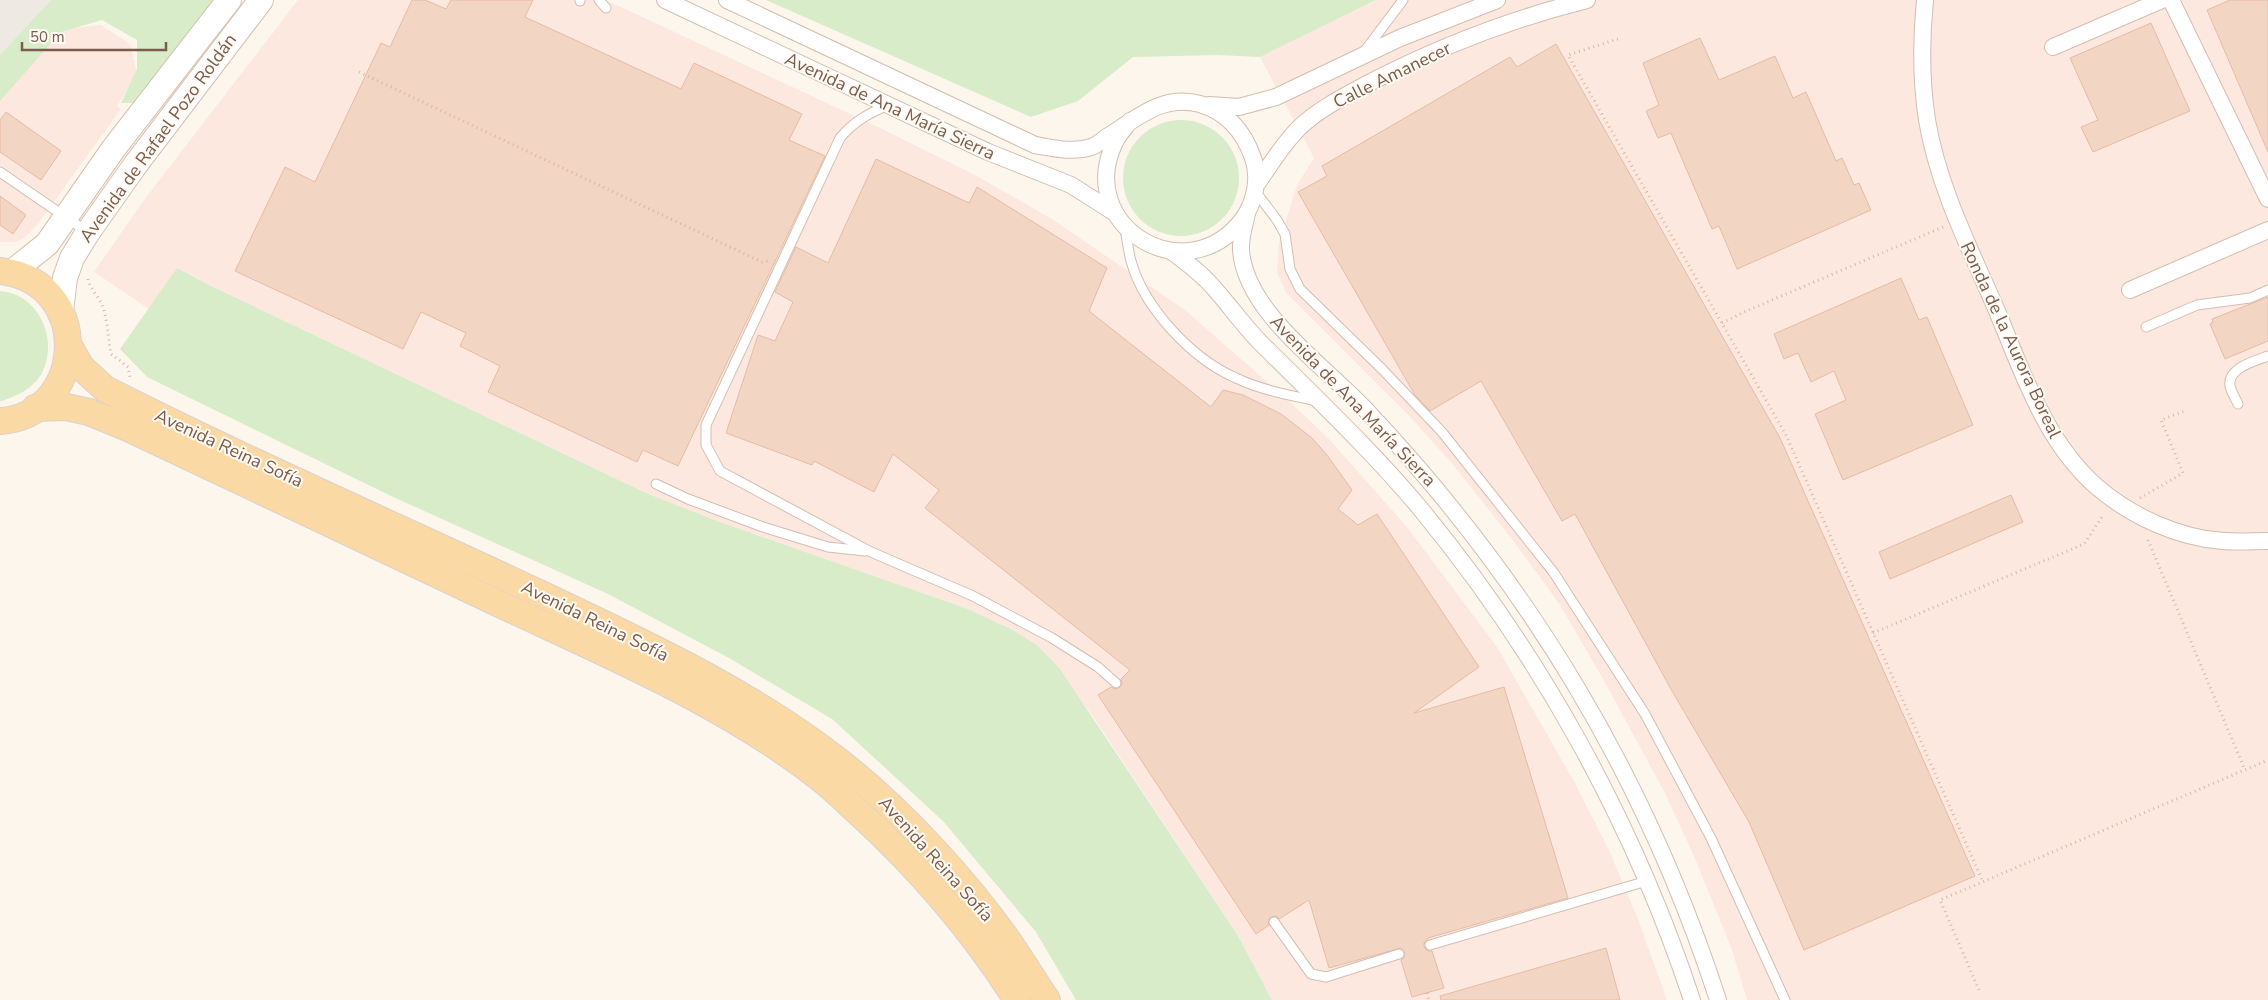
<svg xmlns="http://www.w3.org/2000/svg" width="2268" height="1000" viewBox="0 0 2268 1000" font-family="'Nunito Sans',sans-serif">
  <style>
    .commercial { fill: #fde8e0 }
    .industrial { fill: #efe9e4 }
    .green { fill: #d8ecc9 }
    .building { fill: #f3d5c3; stroke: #e6bba3 }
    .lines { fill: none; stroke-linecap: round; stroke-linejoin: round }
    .lane-casing { stroke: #d1beb0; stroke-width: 11 }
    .street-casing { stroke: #d1beb0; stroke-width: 18 }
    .secondary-casing { stroke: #d6c0b0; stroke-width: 26 }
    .primary-casing { stroke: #dad1cd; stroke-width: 28 }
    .path { stroke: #d9b8a5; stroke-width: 3; stroke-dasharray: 1 4; stroke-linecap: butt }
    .lane { stroke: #fff; stroke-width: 9 }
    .street { stroke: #fff; stroke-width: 16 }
    .secondary { stroke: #fff; stroke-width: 24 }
    .primary { stroke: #fbd9a5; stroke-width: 26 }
    .labels { text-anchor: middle; stroke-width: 4; stroke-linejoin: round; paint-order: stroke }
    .street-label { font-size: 18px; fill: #7a5c4d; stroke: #fffaf3 }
  </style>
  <rect width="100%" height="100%" fill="#fdf6ec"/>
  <g class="commercial">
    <path d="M298,0H606L878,127L977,176L1052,219L1185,310L1289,401L1329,439L1407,527L1497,647L1575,783L1609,850L1638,919L1667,1000H1272L1237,934L1090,712L1037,645L1013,630L968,609L720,522L646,493L207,284L177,268L149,309L94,272L144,200Z"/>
    <path d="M1376,0H2268V1000H1747L1731,947L1696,861L1665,793L1603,679L1560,605L1512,539L1455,467L1412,419L1287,294L1277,273L1279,243L1297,185L1314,158L1260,57Z"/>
    <path d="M101,25L130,44L137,74L117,106L121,109L37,225L24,238L17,242H0V96L56,30Z"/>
  </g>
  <path class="industrial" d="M0,0H51L0,55Z"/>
  <g class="green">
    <path d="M51,0H221L138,103H121L137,69V40L102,20L61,32L0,101V55Z"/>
    <path d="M766,0H1376L1260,57L1218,55L1133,57L1078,101L1031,117Z"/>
    <circle cx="1181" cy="178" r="58"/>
    <path d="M177,268L207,284L646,493L720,522L968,609L1013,630L1037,645L1060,669L1237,934L1272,1000H1076L1036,932L943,821L832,719L729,658L608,594L391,496L147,377L120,349Z"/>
    <path d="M0,291C41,294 60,344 40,376C31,390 16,396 2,401H0Z"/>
  </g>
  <g class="building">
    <path d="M412,0H425L446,9L451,0H533L525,17L681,89L694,63L802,114L789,140L825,156L678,466L643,450L637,462L488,392L500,366L460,346L466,333L421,312L403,349L235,271L285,167L315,182L381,43L390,47Z"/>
    <path d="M2230,0H2268V152L2207,10Z"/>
    <path d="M2151,23L2190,111L2093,152L2081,127L2098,120L2070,58Z"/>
    <path d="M1700,38L1719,80L1775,56L1793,98L1806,92L1836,161L1842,158L1854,185L1859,183L1871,210L1737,269L1719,226L1712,229L1671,133L1658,138L1646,111L1659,105L1643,63Z"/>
    <path d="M1556,44L1780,438L1975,876L1804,950L1749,822L1672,691L1575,514L1562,521L1481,381L1430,411L1415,395L1298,192L1327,176L1322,166L1510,57L1517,67Z"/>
    <path d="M6,112L61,151L41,180L0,152V120Z"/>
    <path d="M876,159L969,203L977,187L1107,268L1089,311L1211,407L1223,390L1243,395L1281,414L1312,438L1327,455L1352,490L1338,509L1358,525L1377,514L1479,667L1414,713L1504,687L1568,898L1428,938L1424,943V947L1428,951H1432L1444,988L1412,997L1401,960L1404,958L1405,953L1401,948L1329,968L1309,900L1279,919L1276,916L1271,917L1268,920L1269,925L1256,934L1098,695L1111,687L1115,689L1120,687L1122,684L1121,679L1130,670L925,508L939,490L893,454L874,492L814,461L812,465L726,433L758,335L775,341L793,302L775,292L796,247L828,263Z"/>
    <path d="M0,196L26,215L13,234L0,225Z"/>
    <path d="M1901,278L1919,320L1927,317L1973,425L1843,480L1815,414L1846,400L1834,371L1811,382L1798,353L1784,359L1774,334Z"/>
    <path d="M2268,297V341L2225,359L2210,324L2213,322L2212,319Z"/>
    <path d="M2011,495L2023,522L1890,579L1879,552Z"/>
    <path d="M1606,948L1620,1000H1441L1440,996Z"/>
  </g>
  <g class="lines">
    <defs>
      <g id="lane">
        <path d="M599,0L606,8"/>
        <path d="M580,1V0"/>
        <path d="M1364,52L1403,0"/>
        <path d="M888,105C868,114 854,121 840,138L706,425V445L720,471L871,552L973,596L1052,638L1098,667L1116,683"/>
        <path d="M0,172L86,231"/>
        <path d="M1255,191L1277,220L1285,234L1290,269L1300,289L1382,369L1442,432L1554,573L1645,714L1711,838L1785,1000"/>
        <path d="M1125,228C1127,239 1128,250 1131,261C1144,308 1192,359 1236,378C1261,390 1289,395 1317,401"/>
        <path d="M2146,327L2197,305L2250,298L2268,290"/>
        <path d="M2238,404C2236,399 2231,392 2230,386C2227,368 2255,361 2268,356"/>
        <path d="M656,484L688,499L763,527L828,547L865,551"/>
        <path d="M1274,922L1311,974L1326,977L1399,954"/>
        <path d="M1430,945L1647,881"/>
      </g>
      <g id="street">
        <path d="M665,0L988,152L1071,185L1115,213"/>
        <path d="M727,0L1035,145C1053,148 1073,153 1091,147C1098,145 1104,138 1110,135C1138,117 1164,94 1200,104C1227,112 1244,132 1253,158C1260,177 1255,202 1243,219C1186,294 1074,226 1115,142C1118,135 1125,128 1130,121"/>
        <path d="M1925,0C1921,40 1921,81 1927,120C1938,185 1968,245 1994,304C2021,367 2043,440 2097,487C2131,516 2178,538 2223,541C2238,542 2253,541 2268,541"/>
        <path d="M2171,0L2268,199"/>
        <path d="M2053,47L2162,0"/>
        <path d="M1209,105L1239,107L1276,97L1400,38L1497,0"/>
        <path d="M1256,185C1270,166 1283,143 1300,127C1319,109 1343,97 1367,84C1436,48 1511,19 1587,0"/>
        <path d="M1247,213C1245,224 1240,238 1241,250C1245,312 1326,367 1366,410C1528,582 1645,775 1718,1000"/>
        <path d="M1171,251C1186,262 1201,273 1213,287C1232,308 1247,331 1268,350C1320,402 1372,451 1419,507C1539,652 1633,821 1692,1000"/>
        <path d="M2130,290L2268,230"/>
      </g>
      <g id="secondary">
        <path d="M12,272L47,244L114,148L229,0"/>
        <path d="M61,311L65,278L72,258L88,232L136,164L261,0"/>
      </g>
      <g id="primary">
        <path d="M0,271C95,282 86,416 0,421"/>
        <path d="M69,346L81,367L105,389C247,461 396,526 541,594C642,642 747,690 836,759C898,807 964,878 1009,942C1022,961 1034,981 1047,1000"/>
        <path d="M35,408L66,407L89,412L128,428C247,484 366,540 485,597C598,651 722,701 821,779C835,790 848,803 861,815C921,870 973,931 1017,1000"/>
      </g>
    </defs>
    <use href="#lane" class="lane-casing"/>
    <use href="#street" class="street-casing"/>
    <use href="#secondary" class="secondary-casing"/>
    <use href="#primary" class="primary-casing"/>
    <g class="path">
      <path d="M1618,39L1568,55L1786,435L1983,882"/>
      <path d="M359,72L762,262L768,261"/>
      <path d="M88,279C90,289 99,297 103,307C108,323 108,338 111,354L128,367L130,377"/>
      <path d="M1722,323L1744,312L1943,227"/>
      <path d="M2140,498L2183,473L2161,420L2184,411"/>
      <path d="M2148,540L2245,770"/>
      <path d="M1873,633L2084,544L2104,514"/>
      <path d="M1979,990L1940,900L2268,760"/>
      <path d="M1427,993L1429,1000"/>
    </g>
    <use href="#lane" class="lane"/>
    <use href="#street" class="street"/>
    <use href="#secondary" class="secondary"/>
    <use href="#primary" class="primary"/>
  </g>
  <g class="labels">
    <g class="street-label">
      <text transform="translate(1392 75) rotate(-26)" y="6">Calle Amanecer</text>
      <text transform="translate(890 106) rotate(25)" y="6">Avenida de Ana María Sierra</text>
      <text transform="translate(158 138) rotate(-54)" y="6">Avenida de Rafael Pozo Roldán</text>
      <text transform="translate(2011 340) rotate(65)" y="6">Ronda de la Aurora Boreal</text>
      <text transform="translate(1353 401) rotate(46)" y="6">Avenida de Ana María Sierra</text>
      <text transform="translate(229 448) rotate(25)" y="6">Avenida Reina Sofía</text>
      <text transform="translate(595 621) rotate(26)" y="6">Avenida Reina Sofía</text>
      <text transform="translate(936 859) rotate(48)" y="6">Avenida Reina Sofía</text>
    </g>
  </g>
  <path d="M22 42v8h144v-8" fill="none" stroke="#7a5c4d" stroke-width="2.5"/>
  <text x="30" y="42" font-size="15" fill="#7a5c4d" stroke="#fffaf3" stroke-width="4" paint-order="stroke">50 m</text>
</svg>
